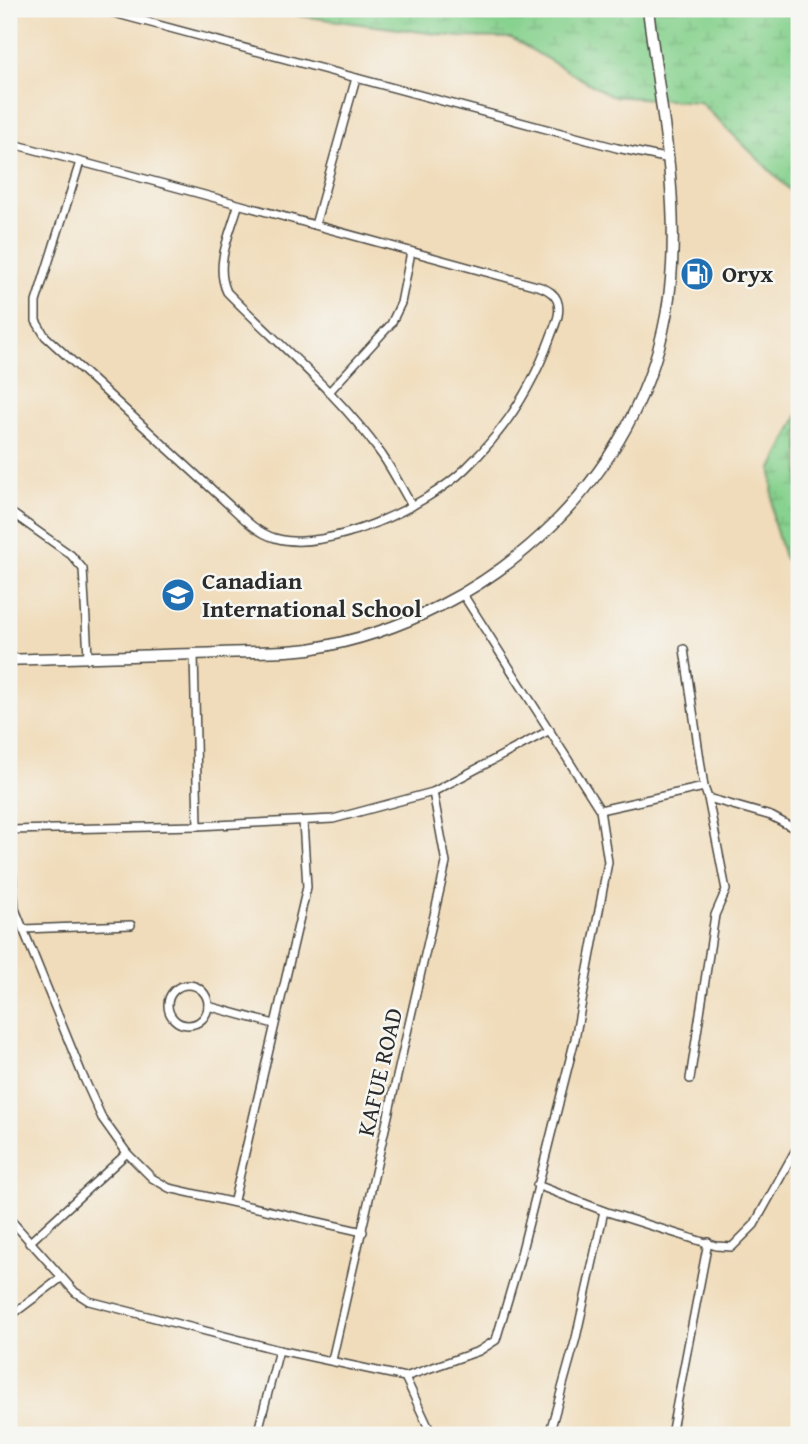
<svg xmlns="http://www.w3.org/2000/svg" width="808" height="1444" viewBox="0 0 808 1444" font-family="'Gentium Book Plus',serif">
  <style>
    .wetland { fill: url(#wetland-marsh); stroke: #5a7e5d; stroke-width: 2 }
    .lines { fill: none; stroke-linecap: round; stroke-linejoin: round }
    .minor-casing { stroke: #494640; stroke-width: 10 }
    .secondary-casing { stroke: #494640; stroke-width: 13 }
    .minor { stroke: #fff; stroke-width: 7 }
    .secondary { stroke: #fff; stroke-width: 10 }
    .labels { text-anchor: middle; stroke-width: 5; stroke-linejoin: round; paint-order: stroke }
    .poi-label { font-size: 24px; font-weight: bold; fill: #2b2b2b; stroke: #f6f6f2; text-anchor: start }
    .street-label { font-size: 24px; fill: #2b2b2b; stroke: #f6f6f2 }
  </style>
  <defs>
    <pattern id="wetland-marsh" width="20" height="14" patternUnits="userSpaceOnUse" patternTransform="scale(1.75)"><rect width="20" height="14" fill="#88d28f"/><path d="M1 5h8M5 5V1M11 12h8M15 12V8" fill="none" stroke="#76b47c"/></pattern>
  </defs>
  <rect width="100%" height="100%" fill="#f6f6f2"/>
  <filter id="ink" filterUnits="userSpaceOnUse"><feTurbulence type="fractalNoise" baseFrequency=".0143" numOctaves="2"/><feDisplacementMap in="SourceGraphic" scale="14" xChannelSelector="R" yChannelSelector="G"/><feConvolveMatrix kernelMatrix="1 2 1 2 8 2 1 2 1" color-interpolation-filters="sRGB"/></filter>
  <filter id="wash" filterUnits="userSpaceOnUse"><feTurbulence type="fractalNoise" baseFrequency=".00686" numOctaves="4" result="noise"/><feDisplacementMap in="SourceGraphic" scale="28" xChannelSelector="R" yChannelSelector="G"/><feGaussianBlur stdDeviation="1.57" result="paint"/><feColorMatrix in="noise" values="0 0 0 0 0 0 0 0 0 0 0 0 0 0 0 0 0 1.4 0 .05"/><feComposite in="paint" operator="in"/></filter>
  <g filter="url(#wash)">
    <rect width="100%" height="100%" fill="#f0dcba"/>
    <g class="wetland">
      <path d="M287,9H799V199L700,102L611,96L511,38L460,37L300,16Z"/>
      <path d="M799,413V574L784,557L773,520L772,469Z"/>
    </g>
  </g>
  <g filter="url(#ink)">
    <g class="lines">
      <defs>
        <g id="minor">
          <path d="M99,9L617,148L670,159"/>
          <path d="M9,143C187,189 364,239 541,287C548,290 554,293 557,300C562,312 555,325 551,336C533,386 504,432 465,469C428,505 327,554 275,538C257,533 242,517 228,504L45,336L36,321V302L80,162"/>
          <path d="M238,206C230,234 214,265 227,292C279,345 339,394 382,455C393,471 402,489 412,506"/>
          <path d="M315,225L356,78"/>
          <path d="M329,392L391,324L401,303L411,252"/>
          <path d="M9,511L71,555L83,569L88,656"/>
          <path d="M194,654L198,826"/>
          <path d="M704,787L708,798L771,816L799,831"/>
          <path d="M600,810L704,787L684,649"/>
          <path d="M9,830L15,909L82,1074L102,1118L127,1153L152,1178L169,1188L363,1232"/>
          <path d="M9,830L198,826L333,819L433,792L550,730"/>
          <path d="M23,929L131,925"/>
          <circle cx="188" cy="1005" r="20"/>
          <path d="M208,1006L274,1024"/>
          <path d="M690,1079L715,915L726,890L708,798"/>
          <path d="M537,1185L604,1211L576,1338L549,1435"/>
          <path d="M234,1200L307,887L303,821"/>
          <path d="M604,1211L716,1246L732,1247L754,1225L799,1144"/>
          <path d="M9,1218L75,1292L89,1301L279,1350L405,1377L479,1351L496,1340L519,1262L575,1039L608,862L600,810L462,593"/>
          <path d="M29,1243L127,1153"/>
          <path d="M9,1317L61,1278"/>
          <path d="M332,1360L446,863L433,792"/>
          <path d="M405,1377L432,1435"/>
          <path d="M257,1435L279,1350"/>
          <path d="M671,1435L708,1242"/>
        </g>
        <path id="secondary" d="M9,660C79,657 149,656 219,653C248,651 280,653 309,649C493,619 655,470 671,279C679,188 659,99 648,9"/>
      </defs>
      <use href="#minor" class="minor-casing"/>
      <use href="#secondary" class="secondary-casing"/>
      <use href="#minor" class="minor"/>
      <use href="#secondary" class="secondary"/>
    </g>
  </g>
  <defs>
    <symbol id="fuel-disc" viewBox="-11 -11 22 22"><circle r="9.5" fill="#1f6fb2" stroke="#f6f6f2"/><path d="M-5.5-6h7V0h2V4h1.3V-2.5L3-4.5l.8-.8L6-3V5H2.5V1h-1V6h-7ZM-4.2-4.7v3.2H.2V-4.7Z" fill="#fff"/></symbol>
    <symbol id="school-disc" viewBox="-11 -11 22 22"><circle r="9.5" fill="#1f6fb2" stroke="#f6f6f2"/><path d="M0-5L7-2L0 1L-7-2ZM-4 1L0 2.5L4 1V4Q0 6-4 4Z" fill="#fff"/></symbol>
  </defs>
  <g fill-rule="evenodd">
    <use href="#fuel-disc" x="678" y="255" width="38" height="38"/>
    <use href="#school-disc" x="159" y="576" width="38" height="38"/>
  </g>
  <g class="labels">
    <g class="poi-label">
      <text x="722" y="282">Oryx</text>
      <text x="202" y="589">Canadian<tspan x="202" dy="28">International School</tspan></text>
    </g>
    <g class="street-label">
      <text transform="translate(380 1072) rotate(-77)" y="8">KAFUE ROAD</text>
    </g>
  </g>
  <rect width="808" height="1444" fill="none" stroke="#f6f6f2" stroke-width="35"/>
</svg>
